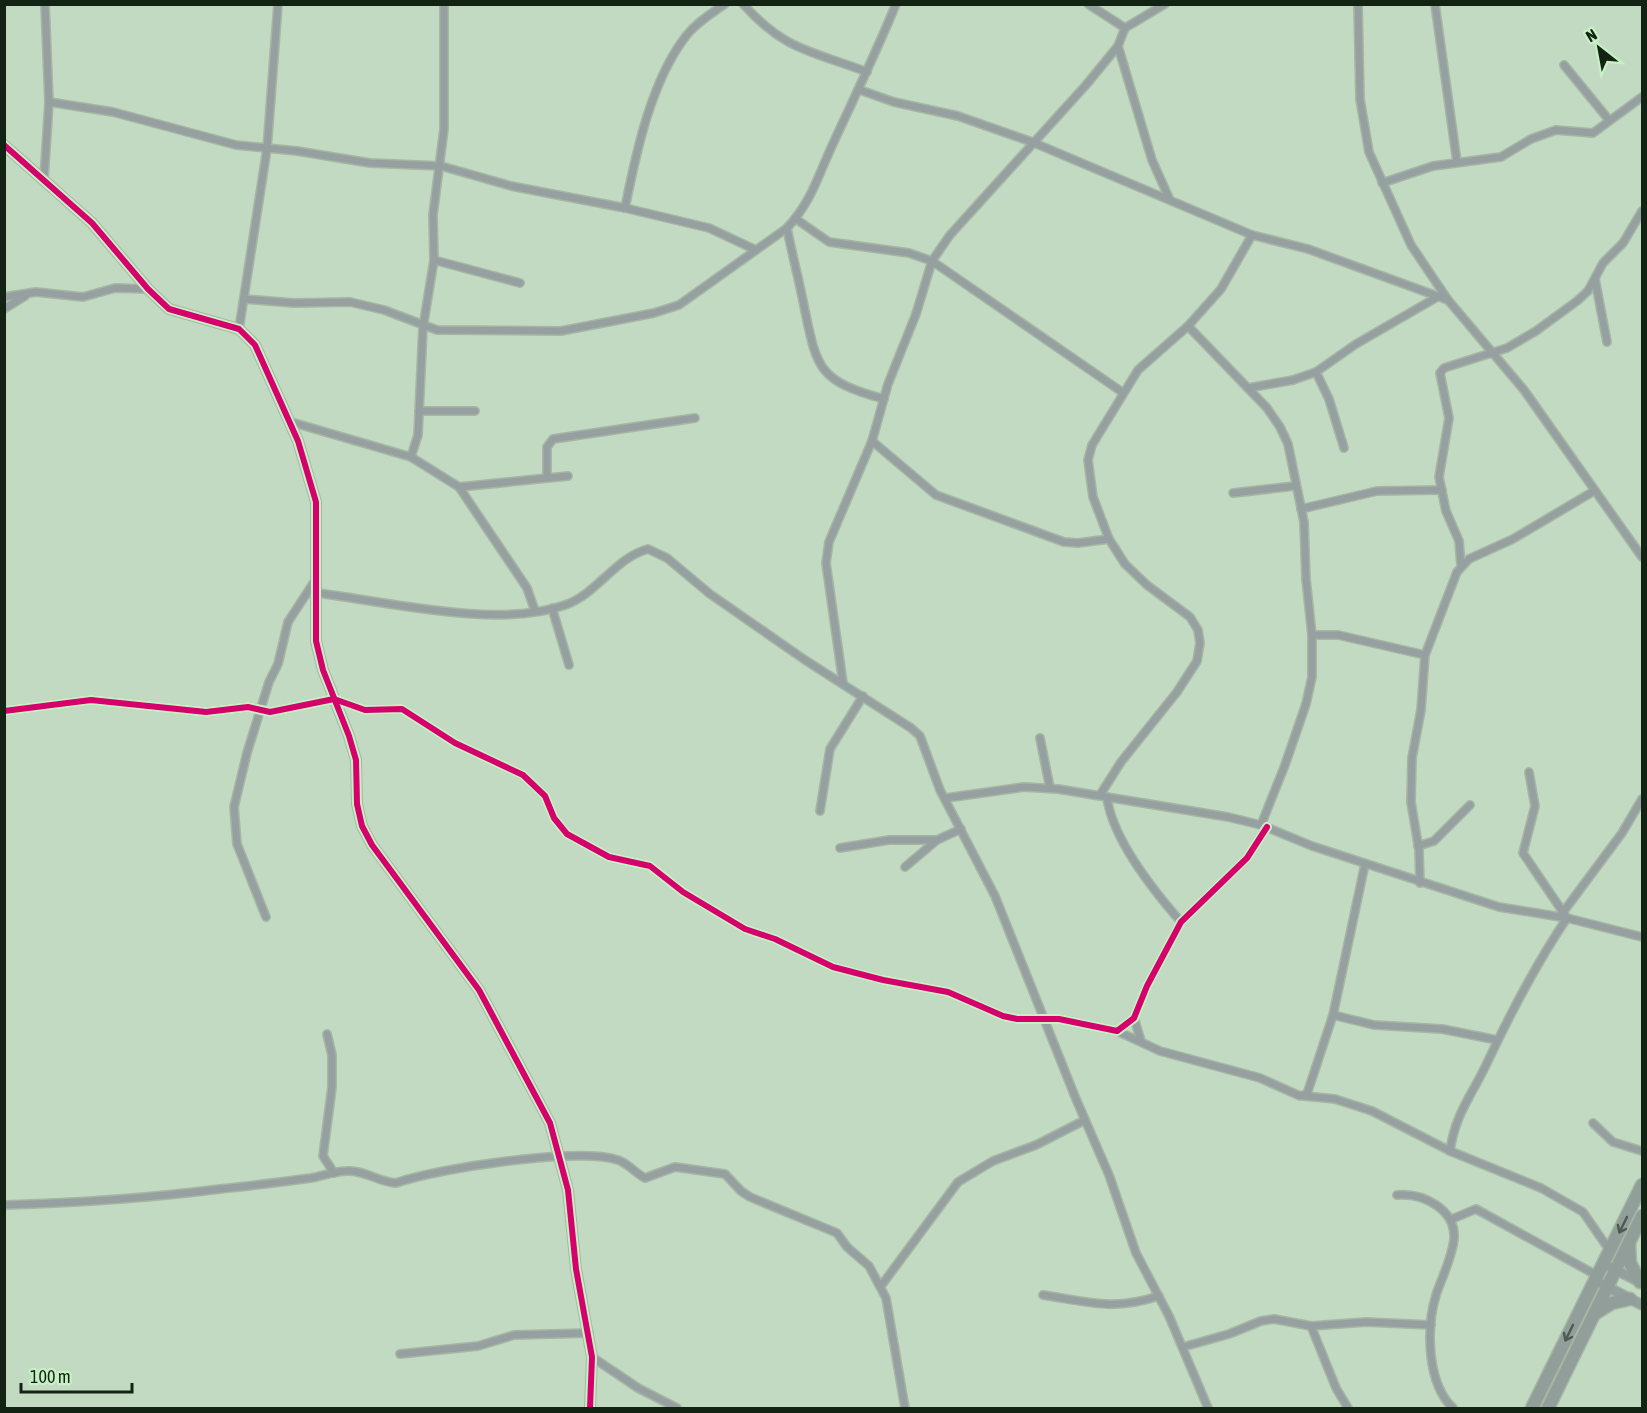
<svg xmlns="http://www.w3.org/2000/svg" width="1647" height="1413" viewBox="0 0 1647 1413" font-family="'Asap Condensed',sans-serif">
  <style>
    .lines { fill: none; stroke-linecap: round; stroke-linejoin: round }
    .street-casing { stroke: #a5b7a4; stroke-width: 10 }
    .secondary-casing { stroke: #a5b7a4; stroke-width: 12 }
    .highway-casing { stroke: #a5b7a4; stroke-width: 15 }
    .street { stroke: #97a0a0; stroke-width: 7 }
    .secondary { stroke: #94a09d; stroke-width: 9 }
    .highway { stroke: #919e99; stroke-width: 12 }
    .cycleway-casing { stroke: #c7f1c5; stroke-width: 10 }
    .cycleway { stroke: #d6006c; stroke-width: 6 }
    .oneway { stroke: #4c5a4f }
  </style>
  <rect width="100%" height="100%" fill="#c3dac2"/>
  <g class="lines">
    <defs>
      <g id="street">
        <path d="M743,4C785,51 812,51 867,72"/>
        <path d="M1088,4L1125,28"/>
        <path d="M1358,4L1360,99L1369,152L1411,245L1448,300L1524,390L1642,557"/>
        <path d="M1435,4L1457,162"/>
        <path d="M1118,46L1152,160L1169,198"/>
        <path d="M1564,65L1609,120"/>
        <path d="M860,90L894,102L958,116L1032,142L1252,235L1308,249L1448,300"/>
        <path d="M49,102L113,112L236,145L297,151L370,163L441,166L511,186L625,208L709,228L756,250"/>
        <path d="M44,179L49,102L45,4"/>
        <path d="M1382,183L1433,166L1501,157L1531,139L1556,130L1593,133L1642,97"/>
        <path d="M625,208C636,153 651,81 686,36C696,23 711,14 725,4"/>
        <path d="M796,219L829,242L909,253L932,261L1122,392"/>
        <path d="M787,228C792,254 799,280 804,306C817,369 818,381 884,399"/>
        <path d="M434,260L520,283"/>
        <path d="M1595,279L1607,342"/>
        <path d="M4,297L36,292L83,297L115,288L148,289"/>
        <path d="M245,299L294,303L350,302L384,310L437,330L561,331L654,313L679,305L787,228C811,202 817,179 831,148C853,100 876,53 896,4"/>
        <path d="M4,309L25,296"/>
        <path d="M1188,326L1267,408L1280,427L1288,444L1304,522L1306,579L1312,635V677L1306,704L1285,765L1261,825"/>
        <path d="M239,329L267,149L278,4"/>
        <path d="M1316,372L1329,399L1344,448"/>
        <path d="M1248,388L1293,380L1316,372L1356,344L1439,296"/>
        <path d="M419,411H475"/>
        <path d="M291,422L411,457L459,487L527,588L535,611"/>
        <path d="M872,441L936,495L1064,542L1078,543L1109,539"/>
        <path d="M411,457L418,435L423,327L434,260L433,215L444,129V4"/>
        <path d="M547,477V447L553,439L695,418"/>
        <path d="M459,487L568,476"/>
        <path d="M1233,493L1295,486"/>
        <path d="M1301,509L1377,491L1442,490"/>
        <path d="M1461,565L1459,541L1446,511L1439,477L1449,418L1440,373L1444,368L1507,348L1536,331L1577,301L1588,291L1603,263L1623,243L1642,211"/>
        <path d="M318,593C388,602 498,629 565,605C597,594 615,558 648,549L667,558L710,594L805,660L911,728L920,736L940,790L995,896L1076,1099L1109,1175L1136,1253L1169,1316L1208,1408"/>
        <path d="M552,608L569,665"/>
        <path d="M1312,635H1338L1425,655"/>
        <path d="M843,683L826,563L829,542L872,441L888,384L916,314L932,261L950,235L1086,85L1118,46L1125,28L1165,4"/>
        <path d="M4,711L91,700L206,712L248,707L270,712L334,699L365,710L402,709L455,743L523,775L545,796L554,818L567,834L609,857L650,866L683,892L745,929L775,939L833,967L883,980L948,992L1003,1016L1017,1019H1059L1117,1031L1134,1018L1147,986L1181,922L1247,858L1267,827"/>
        <path d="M1040,738L1050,788"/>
        <path d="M1100,795L1121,762L1177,692L1197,661L1200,643L1198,630L1190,617L1147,585L1125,564L1109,539L1093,497L1088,460L1092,445L1138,370L1188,326L1221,289L1252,235"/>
        <path d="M1107,797C1112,838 1153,890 1181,922"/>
        <path d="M946,798L1024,787L1058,789L1228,817L1261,825L1312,846L1499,907L1567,918L1642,937"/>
        <path d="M820,811L830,749L863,696"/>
        <path d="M1418,846L1434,841L1470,805"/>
        <path d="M840,848L889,840H937L961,829"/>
        <path d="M905,867L937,840"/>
        <path d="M1420,883L1419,850L1411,802L1412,758L1421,710L1425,655L1457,572L1469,559L1513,539L1594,491"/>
        <path d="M1561,915L1622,833L1642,799"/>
        <path d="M266,917L237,844L234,807L247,753L269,682L278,664L288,622L316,579"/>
        <path d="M1333,1015L1374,1025L1442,1029L1497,1040"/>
        <path d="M1134,1018L1141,1041"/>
        <path d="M1117,1031L1160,1051L1260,1078L1300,1096L1307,1094L1333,1015L1365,864"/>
        <path d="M327,1034L332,1055V1087L323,1156L334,1173"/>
        <path d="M1304,1096L1335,1099L1372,1111L1450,1151L1541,1188L1583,1212L1610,1251"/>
        <path d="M1593,1123L1613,1142L1642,1151"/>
        <path d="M1450,1151C1455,1114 1472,1095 1487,1063C1511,1012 1536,964 1567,918L1523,853L1535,806L1529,772"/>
        <path d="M1397,1195C1423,1193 1456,1209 1454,1239C1452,1258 1442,1277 1436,1295C1426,1328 1427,1384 1453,1408"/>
        <path d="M4,1205C76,1203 149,1198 220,1189C250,1186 281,1182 311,1178C323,1176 335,1171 347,1171C365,1170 378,1182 396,1183C438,1168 578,1147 618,1160C629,1164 635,1173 645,1178L675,1167L725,1174L741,1191L750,1197L837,1233L847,1247L869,1266L886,1298L905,1408"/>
        <path d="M1452,1219L1476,1209L1598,1276"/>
        <path d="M881,1286L958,1182L993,1161L1036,1145L1085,1120"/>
        <path d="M1043,1295C1089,1302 1113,1311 1159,1296"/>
        <path d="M1311,1326L1336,1388L1348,1408"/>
        <path d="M1183,1347L1229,1334L1261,1321L1274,1319L1311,1326L1366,1322L1431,1325"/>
        <path d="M400,1354L478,1346L514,1335L589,1333"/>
        <path d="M592,1357L638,1388L677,1408"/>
      </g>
      <g id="secondary">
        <path d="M4,145L92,223L148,289L169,309L239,329L255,345L298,441L316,502V641L323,670L349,736L356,760L357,804L362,826L372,845L479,990L550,1123L568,1190L576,1269L592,1357L590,1408"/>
        <path d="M1610,1267L1640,1282"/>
        <path d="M1602,1284L1642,1305"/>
      </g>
      <g id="highway">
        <path d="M1629,1244L1630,1263L1640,1282"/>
        <path d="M1596,1313L1612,1303L1630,1299"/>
        <path d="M1532,1408L1642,1185"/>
        <path d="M1548,1408L1642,1216"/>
      </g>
    </defs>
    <use href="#street" class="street-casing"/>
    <use href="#secondary" class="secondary-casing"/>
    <use href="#highway" class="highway-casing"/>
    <use href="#street" class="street"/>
    <use href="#secondary" class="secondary"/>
    <use href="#highway" class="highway"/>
    <defs>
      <g id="cycleway">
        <path d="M4,145L92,223L148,289L169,309L239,329L255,345L298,441L316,502V641L323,670L349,736L356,760L357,804L362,826L372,845L479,990L550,1123L568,1190L576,1269L592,1357L590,1408"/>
        <path d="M4,711L91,700L206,712L248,707L270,712L334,699L365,710L402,709L455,743L523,775L545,796L554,818L567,834L609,857L650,866L683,892L745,929L775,939L833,967L883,980L948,992L1003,1016L1017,1019H1059L1117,1031L1134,1018L1147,986L1181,922L1247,858L1267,827"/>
      </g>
    </defs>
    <use href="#cycleway" class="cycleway-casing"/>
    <use href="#cycleway" class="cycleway"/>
  </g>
  <defs><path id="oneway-shaft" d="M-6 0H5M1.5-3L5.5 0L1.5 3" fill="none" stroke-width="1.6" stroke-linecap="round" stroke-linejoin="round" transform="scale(1.5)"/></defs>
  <g class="oneway">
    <use href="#oneway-shaft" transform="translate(1623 1225) rotate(116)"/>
    <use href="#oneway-shaft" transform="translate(1569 1333) rotate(116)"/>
  </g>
  <rect width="1647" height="1413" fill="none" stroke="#132313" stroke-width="12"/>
  <g transform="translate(1599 48) rotate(329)" stroke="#c7f1c5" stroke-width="4.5" paint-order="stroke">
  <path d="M0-4.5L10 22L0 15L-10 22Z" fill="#132313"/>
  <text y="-9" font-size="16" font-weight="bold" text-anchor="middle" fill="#132313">N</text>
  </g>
  <path d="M21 1383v9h111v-9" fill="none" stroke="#132313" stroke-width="3"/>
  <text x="30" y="1383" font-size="18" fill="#132313" stroke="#c7f1c5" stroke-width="4.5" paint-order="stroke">100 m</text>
</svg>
